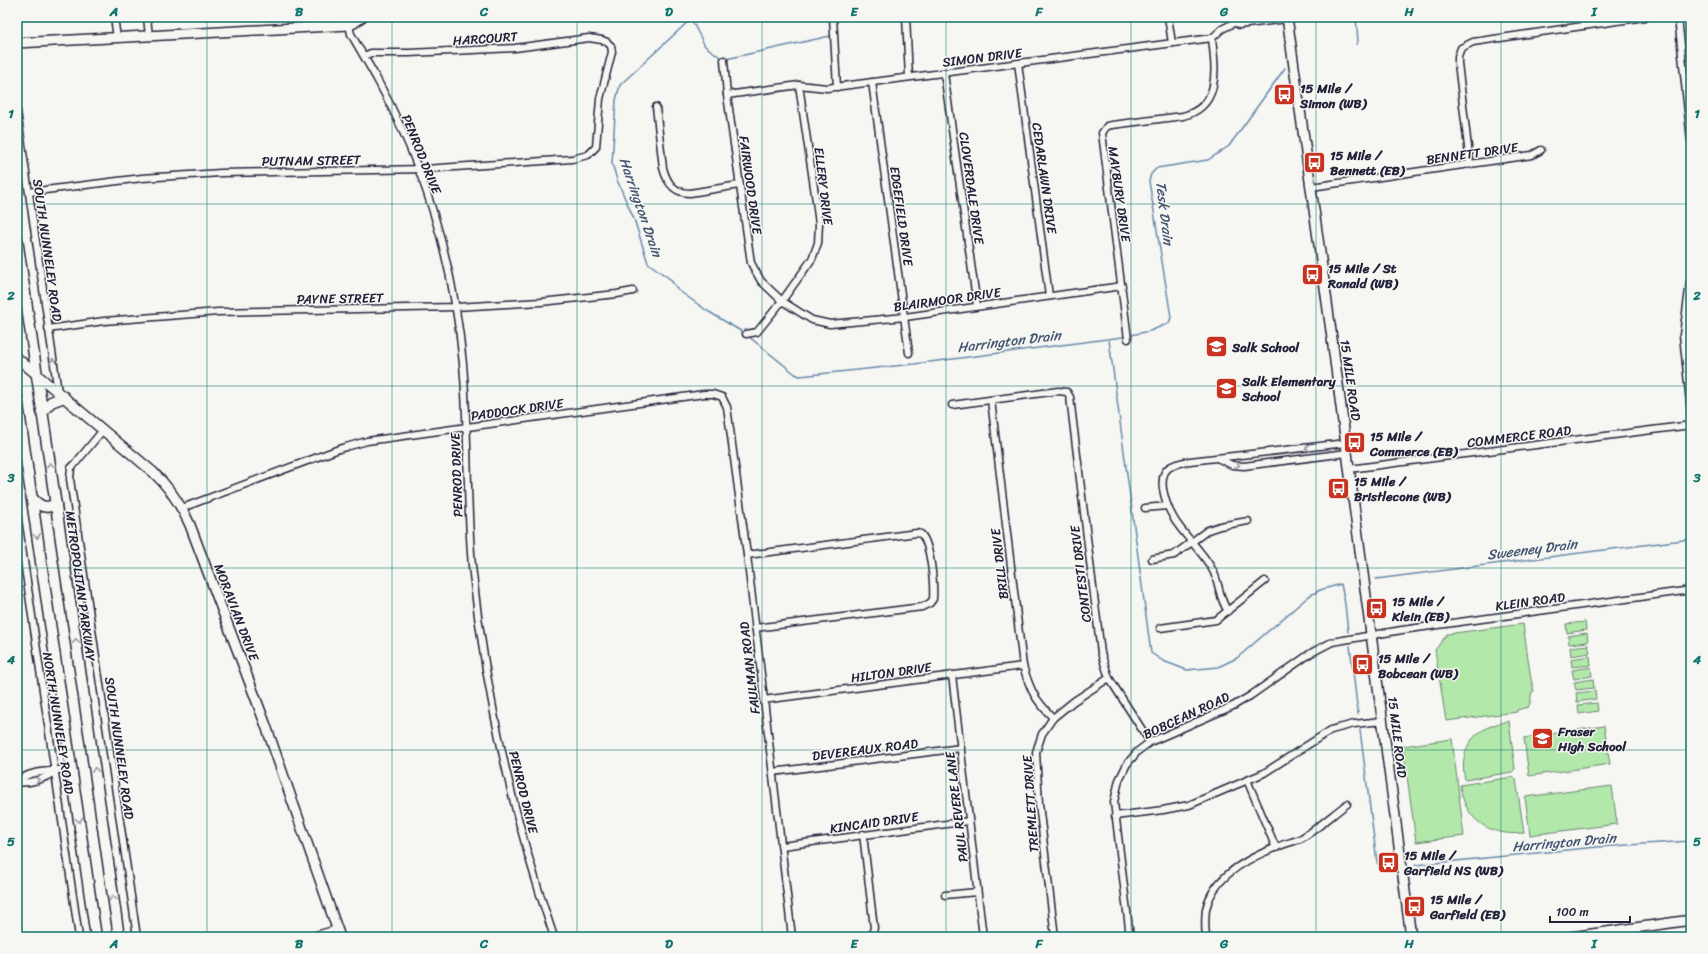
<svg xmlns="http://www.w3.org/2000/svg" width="1708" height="954" viewBox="0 0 1708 954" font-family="Sriracha,sans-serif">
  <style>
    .green { fill: #b2e8aa; stroke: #6a8572 }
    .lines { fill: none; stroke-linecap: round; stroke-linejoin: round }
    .stream { stroke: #6789aa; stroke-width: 1.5 }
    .street-casing { stroke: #22223b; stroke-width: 9 }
    .secondary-casing { stroke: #22223b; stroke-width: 12 }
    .primary-casing { stroke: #22223b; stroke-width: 13 }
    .street { stroke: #f6f6f2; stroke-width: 6 }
    .secondary { stroke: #f6f6f2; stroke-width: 9 }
    .primary { stroke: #f6f6f2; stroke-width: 10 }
    .oneway { stroke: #9797a0 }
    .grid { fill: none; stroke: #0f766e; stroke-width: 1; stroke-opacity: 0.55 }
    .labels { text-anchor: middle; stroke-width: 3; stroke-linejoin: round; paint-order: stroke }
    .street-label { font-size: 13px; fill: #22223b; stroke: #f6f6f2 }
    .poi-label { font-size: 13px; font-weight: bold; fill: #22223b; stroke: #f6f6f2; text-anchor: start }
    .water-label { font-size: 14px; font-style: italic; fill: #445572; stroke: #f6f6f2 }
    .neatline { fill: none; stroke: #0f766e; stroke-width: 1.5 }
    .grid-label { font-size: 13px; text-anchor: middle; font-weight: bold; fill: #0f766e }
  </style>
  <rect width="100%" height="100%" fill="#f6f6f2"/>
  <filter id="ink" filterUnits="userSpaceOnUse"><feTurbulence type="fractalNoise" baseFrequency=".025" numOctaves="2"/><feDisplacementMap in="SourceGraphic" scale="8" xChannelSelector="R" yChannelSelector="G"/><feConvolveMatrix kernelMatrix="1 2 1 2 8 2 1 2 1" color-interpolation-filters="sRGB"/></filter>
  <g filter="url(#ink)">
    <g class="green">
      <path d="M1585,622L1586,630L1567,633L1566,624Z"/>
      <path d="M1523,624L1531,679L1534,691L1532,692C1530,697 1532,702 1528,707L1517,710V712L1446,721L1435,650L1447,634Z"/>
      <path d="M1587,633L1588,642L1569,644L1568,636Z"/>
      <path d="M1588,645L1590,653L1571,656L1570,647Z"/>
      <path d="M1590,656L1591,665L1572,667L1571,659Z"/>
      <path d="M1591,667L1592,676L1574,679L1572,670Z"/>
      <path d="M1593,679L1594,688L1576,690L1574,682Z"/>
      <path d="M1595,691L1596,699L1577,702L1576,693Z"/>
      <path d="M1597,703L1598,711L1579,714L1578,705Z"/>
      <path d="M1509,721L1515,769L1512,772L1465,780C1458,746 1475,727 1509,721Z"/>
      <path d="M1604,726L1610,764L1529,776L1524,738Z"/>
      <path d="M1452,739L1464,836L1416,842L1403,746Z"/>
      <path d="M1513,777L1516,779L1524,833C1490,837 1464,820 1460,785Z"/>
      <path d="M1612,786L1617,824L1530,835L1525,797Z"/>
    </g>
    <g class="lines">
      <g class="stream">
        <path d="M693,17L620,85L616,100L612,163L617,180L634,219L648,263L670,279L678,290L706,310L744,333"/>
        <path d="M1356,17L1358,41L1356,44"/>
        <path d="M691,19L705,46L723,59"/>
        <path d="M726,59L830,36"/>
        <path d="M1131,335L1150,331L1169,323L1171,317L1149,181L1151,174L1157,168L1208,160L1229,146L1285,68"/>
        <path d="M748,336L795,374L800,376L914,364L1123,337"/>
        <path d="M1109,340L1151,653L1163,661L1187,670L1218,667L1237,658L1309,596L1320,590L1341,584L1345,604L1348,632"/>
        <path d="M1376,579L1691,539"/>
        <path d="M1350,646L1358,714"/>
        <path d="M1360,730L1377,862L1381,868H1386"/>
        <path d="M1415,865L1597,847L1691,841"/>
      </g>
      <defs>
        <g id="street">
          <path d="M114,17L117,38"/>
          <path d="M147,17L149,36"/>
          <path d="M312,17L313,27"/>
          <path d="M325,17L326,26"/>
          <path d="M833,17L837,87"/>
          <path d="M906,17L909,77"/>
          <path d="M1168,17L1172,43"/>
          <path d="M1249,17L1238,19L1236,22L1239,25L1287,19"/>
          <path d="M1678,17L1691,141"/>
          <path d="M349,25L351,34C360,50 370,66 379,83C426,170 454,266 463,364C469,431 466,499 472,566C485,691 513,818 554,937"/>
          <path d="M724,60L727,95L751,263L761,281L782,301L812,320L830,324L905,317L1122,286"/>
          <path d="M1018,63L1049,296"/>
          <path d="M944,73L977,306"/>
          <path d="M872,82L909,353"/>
          <path d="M727,95L799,85L827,88L1212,38L1222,29L1236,22"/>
          <path d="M656,107L663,168C667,183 674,193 690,193L739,185"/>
          <path d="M17,111L58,392"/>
          <path d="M1470,164L1458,63V56L1461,48L1473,42L1645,17"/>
          <path d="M1311,187L1532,155L1541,150"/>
          <path d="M29,192L142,178L221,173L425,169L572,159L588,155L596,147L600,99L612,52L611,46L607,42L602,40L589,38L515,48L409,53H371L364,56"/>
          <path d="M1691,275L1683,335L1691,413"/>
          <path d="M48,329L104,321L218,312L456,307L541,302L617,294L633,291"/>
          <path d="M746,334L757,332L782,301L812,259L818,243L819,224L816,201L799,85"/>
          <path d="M1128,339L1102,133L1107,126L1112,125L1183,116C1222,106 1215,68 1212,38"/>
          <path d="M991,400L1023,666C1031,692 1034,698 1053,718"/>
          <path d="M952,405L1058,391L1067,392L1070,397L1101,653L1109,678L1150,742"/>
          <path d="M103,430L74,465L71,468L70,479L137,937"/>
          <path d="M1217,458L1232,465L1244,466L1347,453"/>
          <path d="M1349,469L1691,425"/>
          <path d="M182,508L339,449L367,441L704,394H713L722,397L727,407L747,555L792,937"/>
          <path d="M1145,508L1167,506"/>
          <path d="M17,513L79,937"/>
          <path d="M747,555L917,533L921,534C931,544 934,585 933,599L930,603L922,607L755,628"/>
          <path d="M1152,559L1174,555L1208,530L1220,526L1248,521"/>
          <path d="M1228,611C1218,598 1220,582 1212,569C1194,538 1170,528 1163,489C1160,467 1172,464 1190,461L1346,443"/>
          <path d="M1160,628L1216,620L1265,581"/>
          <path d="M952,675L983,937"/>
          <path d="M763,700L1023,666"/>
          <path d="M773,772L961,748"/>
          <path d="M1247,780L1276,848"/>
          <path d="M17,781C33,769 53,772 71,768"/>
          <path d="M17,782C29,784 45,779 54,772"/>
          <path d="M1115,816L1163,810L1189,805L1264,773L1331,730L1354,724L1382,721"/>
          <path d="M863,834L874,928L871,937"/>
          <path d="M782,846L969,821"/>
          <path d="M945,895L977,892"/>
          <path d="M309,937L337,929"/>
          <path d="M1055,937L1039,804L1036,752L1042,734L1053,718L1074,701L1109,678"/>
          <path d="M1130,937L1114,802L1119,780L1127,764L1138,751L1150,742L1233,706L1250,696L1311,653L1332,642L1402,630L1691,590"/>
          <path d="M1206,937C1205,928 1205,918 1206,909C1213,876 1248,858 1277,847C1284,844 1292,842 1300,839C1316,830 1331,816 1347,804"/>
        </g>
        <g id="secondary">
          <path d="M1287,17L1331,331L1411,937"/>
          <path d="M17,43L349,25L354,23L362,17"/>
          <path d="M17,358L153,472C170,488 181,505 190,525L265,723L340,937"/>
          <path d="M1571,937L1691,920"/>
        </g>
        <g id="primary">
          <path d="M17,239L119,937"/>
          <path d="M17,398L96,937"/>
          <path d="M42,412L51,402L64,397"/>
          <path d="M32,498C39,506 46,510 56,504"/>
        </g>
      </defs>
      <use href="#street" class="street-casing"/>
      <use href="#secondary" class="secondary-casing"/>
      <use href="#primary" class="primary-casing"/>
      <use href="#street" class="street"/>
      <use href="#secondary" class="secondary"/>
      <use href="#primary" class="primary"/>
    </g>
    <defs><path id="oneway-chevron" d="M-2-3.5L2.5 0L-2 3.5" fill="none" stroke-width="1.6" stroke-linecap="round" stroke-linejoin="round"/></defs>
    <g class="oneway">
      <use href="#oneway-chevron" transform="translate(53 361) rotate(-100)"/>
      <use href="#oneway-chevron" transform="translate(1308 448) rotate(173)"/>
      <use href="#oneway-chevron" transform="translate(50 465) rotate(-98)"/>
      <use href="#oneway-chevron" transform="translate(1237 465) rotate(9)"/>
      <use href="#oneway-chevron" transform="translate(37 536) rotate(82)"/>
      <use href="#oneway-chevron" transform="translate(76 641) rotate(-98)"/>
      <use href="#oneway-chevron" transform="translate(95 770) rotate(-98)"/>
      <use href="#oneway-chevron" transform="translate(37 780) rotate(-16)"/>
      <use href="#oneway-chevron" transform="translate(79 820) rotate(82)"/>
      <use href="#oneway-chevron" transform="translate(113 898) rotate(-98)"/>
    </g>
  </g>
  <path class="grid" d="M207,17V937M392,17V937M577,17V937M762,17V937M946,17V937M1131,17V937M1316,17V937M1501,17V937M17,204H1691M17,386H1691M17,568H1691M17,750H1691"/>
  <defs>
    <symbol id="bus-square" viewBox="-11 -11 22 22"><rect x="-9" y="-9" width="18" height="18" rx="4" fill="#c8321e" stroke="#f6f6f2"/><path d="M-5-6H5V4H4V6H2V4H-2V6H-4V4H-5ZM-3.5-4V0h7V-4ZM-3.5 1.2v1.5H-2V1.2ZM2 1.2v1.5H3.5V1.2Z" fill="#fff"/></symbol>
    <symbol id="school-square" viewBox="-11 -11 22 22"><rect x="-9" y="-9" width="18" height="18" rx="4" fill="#c8321e" stroke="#f6f6f2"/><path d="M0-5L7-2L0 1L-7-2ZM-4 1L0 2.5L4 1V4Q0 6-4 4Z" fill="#fff"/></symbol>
  </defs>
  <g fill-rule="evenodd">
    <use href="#bus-square" x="1272" y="82" width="25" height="25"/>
    <use href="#bus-square" x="1302" y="150" width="25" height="25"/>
    <use href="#bus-square" x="1300" y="262" width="25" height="25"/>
    <use href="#school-square" x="1204" y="334" width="25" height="25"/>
    <use href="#school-square" x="1214" y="376" width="25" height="25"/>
    <use href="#bus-square" x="1342" y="430" width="25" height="25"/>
    <use href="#bus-square" x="1326" y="476" width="25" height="25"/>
    <use href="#bus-square" x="1364" y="596" width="25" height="25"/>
    <use href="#bus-square" x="1350" y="652" width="25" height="25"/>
    <use href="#school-square" x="1530" y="726" width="25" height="25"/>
    <use href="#bus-square" x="1376" y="850" width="25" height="25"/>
    <use href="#bus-square" x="1402" y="894" width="25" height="25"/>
  </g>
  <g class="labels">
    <g class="street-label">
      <text transform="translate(485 38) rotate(-4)" y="5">HARCOURT</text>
      <text transform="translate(982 57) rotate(-7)" y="5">SIMON DRIVE</text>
      <text transform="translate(1472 153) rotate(-8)" y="5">BENNETT DRIVE</text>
      <text transform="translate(422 154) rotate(68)" y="5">PENROD DRIVE</text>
      <text transform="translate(311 160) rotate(-1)" y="5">PUTNAM STREET</text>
      <text transform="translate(1045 178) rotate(82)" y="5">CEDARLAWN DRIVE</text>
      <text transform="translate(751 185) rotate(82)" y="5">FAIRWOOD DRIVE</text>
      <text transform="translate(824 186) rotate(83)" y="5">ELLERY DRIVE</text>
      <text transform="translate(972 188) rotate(82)" y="5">CLOVERDALE DRIVE</text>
      <text transform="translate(1120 194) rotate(82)" y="5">MAYBURY DRIVE</text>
      <text transform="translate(902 216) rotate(82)" y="5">EDGEFIELD DRIVE</text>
      <text transform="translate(48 250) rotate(82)" y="5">SOUTH NUNNELEY ROAD</text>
      <text transform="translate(340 298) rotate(-1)" y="5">PAYNE STREET</text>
      <text transform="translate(947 299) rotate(-8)" y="5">BLAIRMOOR DRIVE</text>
      <text transform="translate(1351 380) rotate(82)" y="5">15 MILE ROAD</text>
      <text transform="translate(517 409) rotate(-8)" y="5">PADDOCK DRIVE</text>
      <text transform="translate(1519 436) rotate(-7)" y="5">COMMERCE ROAD</text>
      <text transform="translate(456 475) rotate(-92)" y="5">PENROD DRIVE</text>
      <text transform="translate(999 564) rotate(-97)" y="5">BRILL DRIVE</text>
      <text transform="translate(1080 574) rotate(-97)" y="5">CONTESTI DRIVE</text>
      <text transform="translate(81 586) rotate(82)" y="5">METROPOLITAN PARKWAY</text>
      <text transform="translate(1530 601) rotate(-8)" y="5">KLEIN ROAD</text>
      <text transform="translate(237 612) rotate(69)" y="5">MORAVIAN DRIVE</text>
      <text transform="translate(749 668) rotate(-97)" y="5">FAULMAN ROAD</text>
      <text transform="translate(891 672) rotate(-8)" y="5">HILTON DRIVE</text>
      <text transform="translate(1186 715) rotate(-25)" y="5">BOBCEAN ROAD</text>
      <text transform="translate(59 723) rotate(81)" y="5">NORTH NUNNELEY ROAD</text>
      <text transform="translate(1398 737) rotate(83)" y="5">15 MILE ROAD</text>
      <text transform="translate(120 748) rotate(82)" y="5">SOUTH NUNNELEY ROAD</text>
      <text transform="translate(865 749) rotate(-7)" y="5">DEVEREAUX ROAD</text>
      <text transform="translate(524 792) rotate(76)" y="5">PENROD DRIVE</text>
      <text transform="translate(1030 804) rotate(-94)" y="5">TREMLETT DRIVE</text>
      <text transform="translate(956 807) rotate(-97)" y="5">PAUL REVERE LANE</text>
      <text transform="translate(874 822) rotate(-8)" y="5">KINCAID DRIVE</text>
    </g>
    <g class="poi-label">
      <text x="1300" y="93">15 Mile /<tspan x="1300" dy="15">Simon (WB)</tspan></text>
      <text x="1330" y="160">15 Mile /<tspan x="1330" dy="15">Bennett (EB)</tspan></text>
      <text x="1328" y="273">15 Mile / St<tspan x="1328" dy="15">Ronald (WB)</tspan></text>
      <text x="1232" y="352">Salk School</text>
      <text x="1242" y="386">Salk Elementary<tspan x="1242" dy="15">School</tspan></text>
      <text x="1370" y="441">15 Mile /<tspan x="1370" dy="15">Commerce (EB)</tspan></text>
      <text x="1354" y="486">15 Mile /<tspan x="1354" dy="15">Bristlecone (WB)</tspan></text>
      <text x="1392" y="606">15 Mile /<tspan x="1392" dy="15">Klein (EB)</tspan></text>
      <text x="1378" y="663">15 Mile /<tspan x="1378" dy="15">Bobcean (WB)</tspan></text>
      <text x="1558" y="736">Fraser<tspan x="1558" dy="15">High School</tspan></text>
      <text x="1404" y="860">15 Mile /<tspan x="1404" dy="15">Garfield NS (WB)</tspan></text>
      <text x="1430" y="904">15 Mile /<tspan x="1430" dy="15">Garfield (EB)</tspan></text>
    </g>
    <g class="water-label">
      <text transform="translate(641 207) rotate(71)" y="5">Harrington Drain</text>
      <text transform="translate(1165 213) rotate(83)" y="5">Tesk Drain</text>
      <text transform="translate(1009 341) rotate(-7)" y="5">Harrington Drain</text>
      <text transform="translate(1532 549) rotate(-7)" y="5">Sweeney Drain</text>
      <text transform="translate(1564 842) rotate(-5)" y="5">Harrington Drain</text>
    </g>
  </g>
  <rect width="1708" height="954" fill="none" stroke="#f6f6f2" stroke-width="44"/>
  <path d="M1550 916v6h80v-6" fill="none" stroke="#22223b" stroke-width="2"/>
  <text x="1556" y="916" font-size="12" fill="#22223b" stroke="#f6f6f2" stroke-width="3" paint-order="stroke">100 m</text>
  <rect x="22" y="22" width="1664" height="910" class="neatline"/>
  <g class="grid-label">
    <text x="114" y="16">A</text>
    <text x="299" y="16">B</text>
    <text x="484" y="16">C</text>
    <text x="669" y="16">D</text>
    <text x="854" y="16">E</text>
    <text x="1039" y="16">F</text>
    <text x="1224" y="16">G</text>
    <text x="1409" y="16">H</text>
    <text x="1594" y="16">I</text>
    <text x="11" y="118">1</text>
    <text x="1697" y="118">1</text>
    <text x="11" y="300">2</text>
    <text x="1697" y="300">2</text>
    <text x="11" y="482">3</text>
    <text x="1697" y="482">3</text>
    <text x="11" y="664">4</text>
    <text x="1697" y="664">4</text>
    <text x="11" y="846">5</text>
    <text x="1697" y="846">5</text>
    <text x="114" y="948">A</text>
    <text x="299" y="948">B</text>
    <text x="484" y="948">C</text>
    <text x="669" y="948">D</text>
    <text x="854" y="948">E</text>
    <text x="1039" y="948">F</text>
    <text x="1224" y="948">G</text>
    <text x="1409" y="948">H</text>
    <text x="1594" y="948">I</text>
  </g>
</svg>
